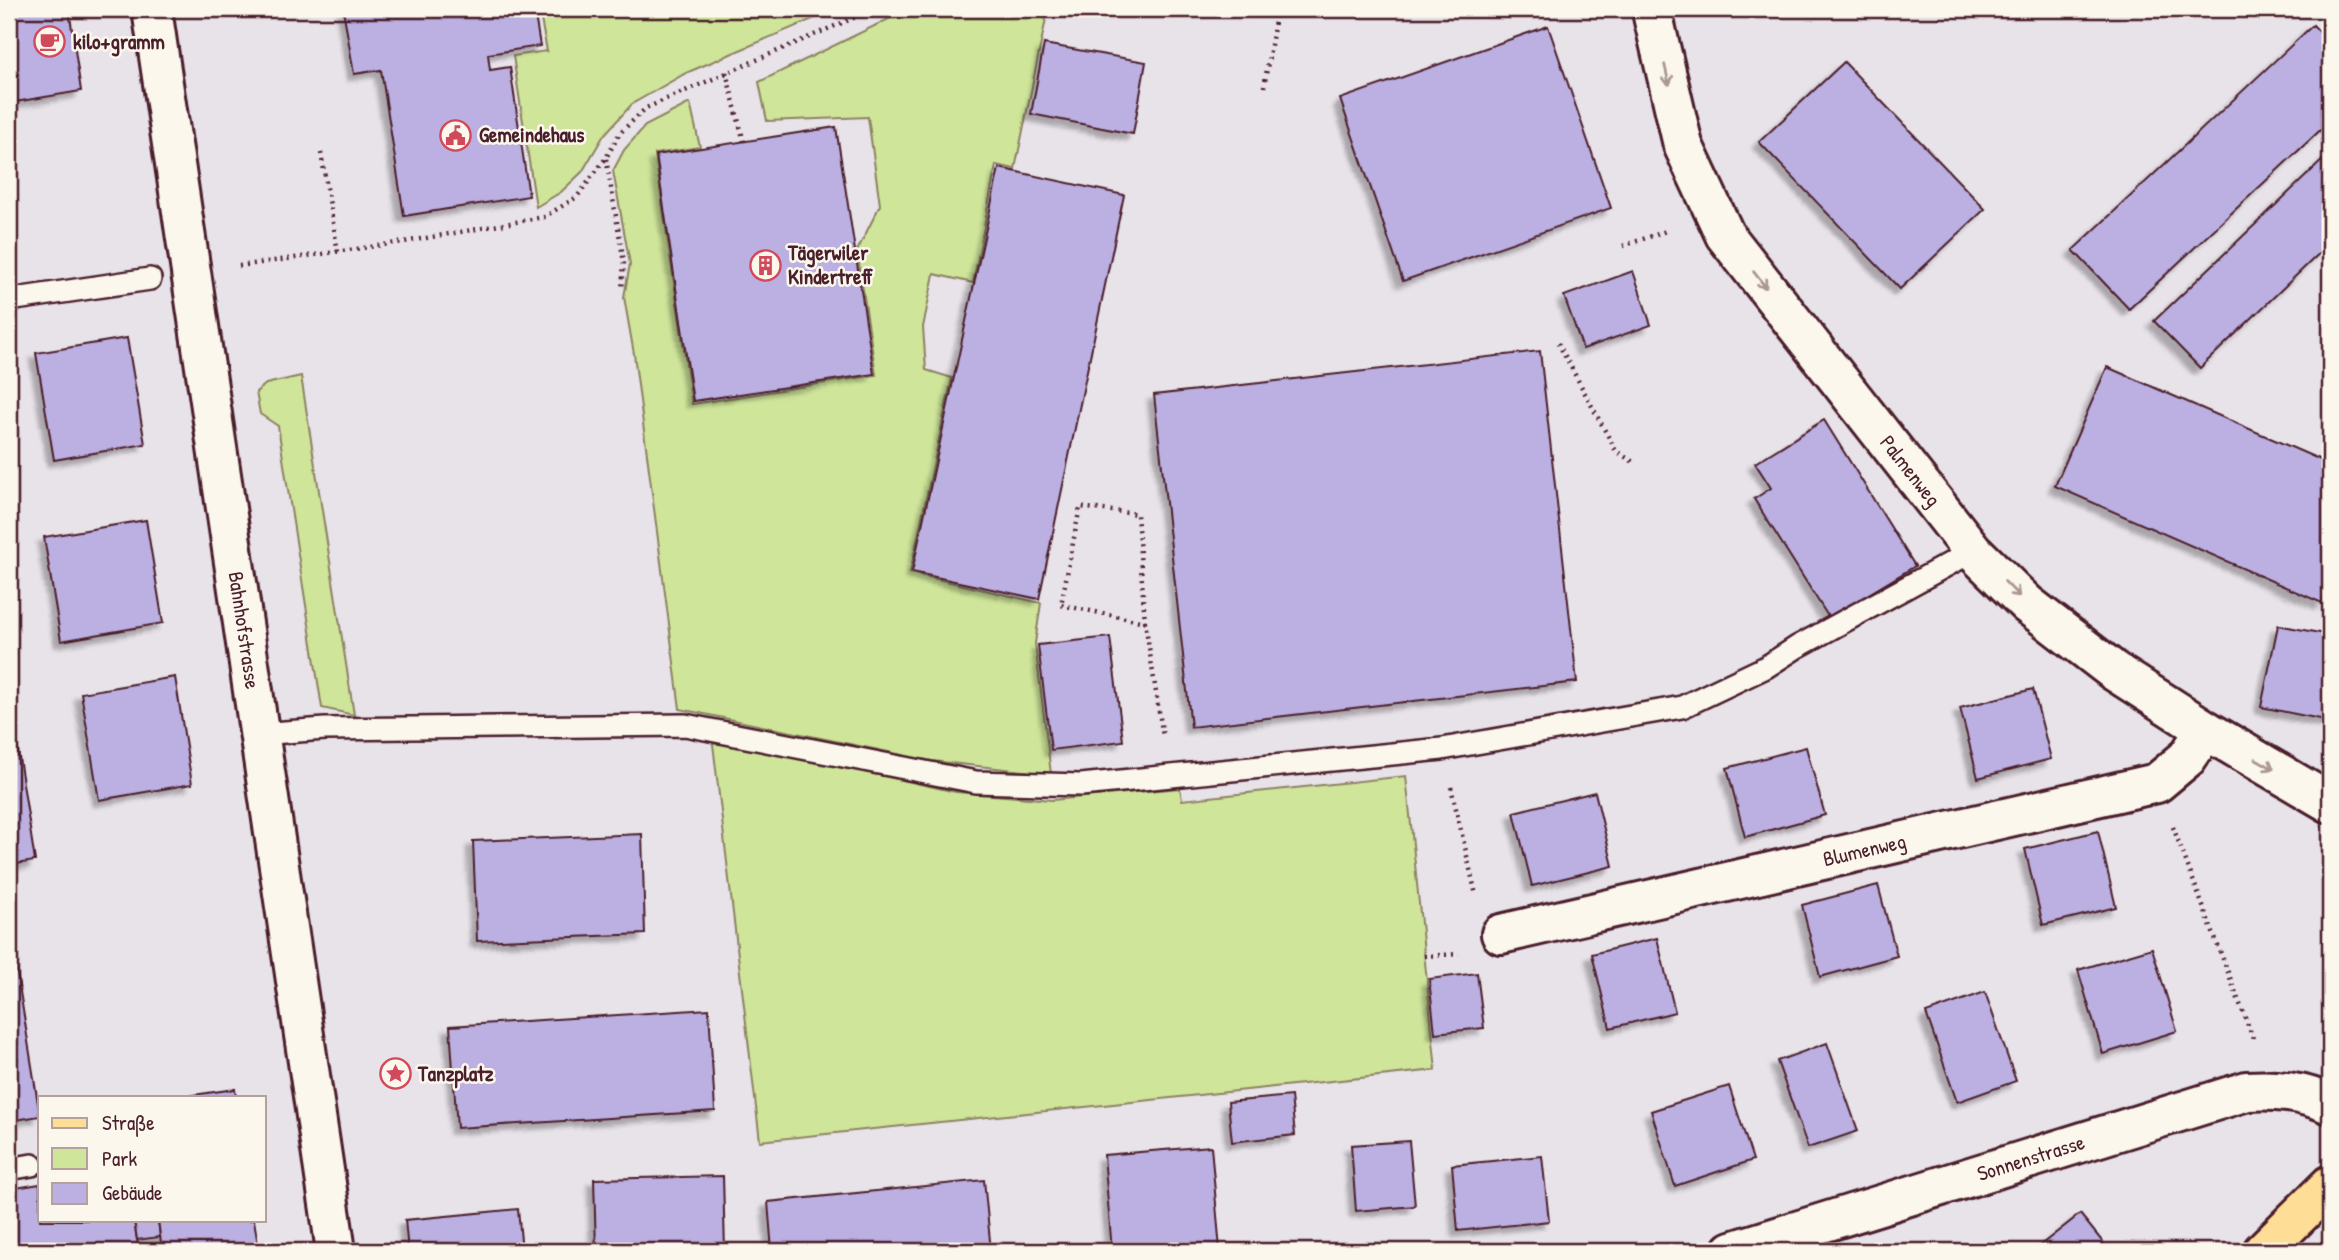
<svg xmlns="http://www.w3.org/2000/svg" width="2339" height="1260" viewBox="0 0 2339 1260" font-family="'Patrick Hand',sans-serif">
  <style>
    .green { fill: #cfe59a; stroke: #8c8262; stroke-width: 2 }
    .building { fill: #bbb0e1; stroke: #4a1f2b; stroke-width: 2; filter: url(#shadow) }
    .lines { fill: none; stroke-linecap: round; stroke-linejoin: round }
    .service-casing { stroke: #4a1f2b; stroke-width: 26 }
    .minor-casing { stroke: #4a1f2b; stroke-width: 44 }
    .primary-casing { stroke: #4a1f2b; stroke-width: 44 }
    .path { stroke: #4a1f2b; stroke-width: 4.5; stroke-dasharray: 2 5; stroke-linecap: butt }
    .service { stroke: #fbf7ec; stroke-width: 21 }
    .minor { stroke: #fbf7ec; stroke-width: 38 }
    .primary { stroke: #fede96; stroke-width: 38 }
    .oneway { stroke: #ab9695 }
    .labels { text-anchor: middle; stroke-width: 5; stroke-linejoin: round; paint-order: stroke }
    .poi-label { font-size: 21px; font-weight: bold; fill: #4a1f2b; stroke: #fbf7ec; text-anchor: start }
    .street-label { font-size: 21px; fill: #4a1f2b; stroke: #fbf7ec }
  </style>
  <defs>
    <filter id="shadow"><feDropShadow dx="-6" dy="6" stdDeviation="2" flood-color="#0004"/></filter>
  </defs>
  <rect width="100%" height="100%" fill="#e8e2e9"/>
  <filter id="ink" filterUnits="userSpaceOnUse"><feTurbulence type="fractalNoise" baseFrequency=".0143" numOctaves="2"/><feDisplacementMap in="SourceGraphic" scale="14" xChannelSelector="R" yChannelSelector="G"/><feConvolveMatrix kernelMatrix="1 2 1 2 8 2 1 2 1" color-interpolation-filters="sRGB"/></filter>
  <g filter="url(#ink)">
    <g class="green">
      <path d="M539,9H836L686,73L632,104L604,135L582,172L561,192L536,207L513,56L547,51Z"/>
      <path d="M920,9H1048L1015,169L996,165L973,283L934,274L923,327L926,370L952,378L910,573L1041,603L1035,643L1051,774L932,761L680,709L634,354L624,297L630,264L613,171L624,150L645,126L690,103L700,147L655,154L692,404L876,375L857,251L880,205L868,117L767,121L759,82L903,12Z"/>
      <path d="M301,376L354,715L322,708L278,426L260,414L256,392L266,384Z"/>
      <path d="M713,744H739L956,792L1052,800L1180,788L1182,800L1406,776L1436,1070L760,1141Z"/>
    </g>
    <g class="building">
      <path d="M9,9H69L81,91L9,103Z"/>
      <path d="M343,9H534L540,46L488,54L490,70L510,67L529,196L404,216L381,70L354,74Z"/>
      <path d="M2313,25L2330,43V121L2129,309L2073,250Z"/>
      <path d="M1548,26L1611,208L1403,281L1340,99Z"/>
      <path d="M1044,44L1146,62L1133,134L1031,114Z"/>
      <path d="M1844,62L1985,209L1900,289L1759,142Z"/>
      <path d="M836,127L874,374L693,401L656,155Z"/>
      <path d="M2330,153V243L2200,368L2154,321Z"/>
      <path d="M999,168L1124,195L1039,599L912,572Z"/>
      <path d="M1633,271L1651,325L1583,349L1564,296Z"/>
      <path d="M127,338L145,444L54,460L36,353Z"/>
      <path d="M1540,351L1577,682L1191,727L1154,395Z"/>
      <path d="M2107,367L2330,464V584L2322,603L2055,486Z"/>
      <path d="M1824,420L1915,566L1829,618L1754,499L1771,488L1755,463Z"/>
      <path d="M146,520L163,623L61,641L44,537Z"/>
      <path d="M2278,625L2330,635V721L2261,707Z"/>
      <path d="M1110,637L1123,741L1051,750L1038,645Z"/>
      <path d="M175,677L192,784L99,800L81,693Z"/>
      <path d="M2033,689L2051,759L1978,778L1960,708Z"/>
      <path d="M11,706L35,861L9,865V707Z"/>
      <path d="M1806,747L1825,815L1745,837L1727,768Z"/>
      <path d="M1595,792L1613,866L1532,886L1514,812Z"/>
      <path d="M2098,831L2116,907L2043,925L2025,849Z"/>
      <path d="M642,834L645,934L477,941L473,841Z"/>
      <path d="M1878,885L1897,956L1820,977L1802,905Z"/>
      <path d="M1657,938L1675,1012L1610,1028L1592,954Z"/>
      <path d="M13,948L40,1116L9,1121V949Z"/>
      <path d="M2152,948L2177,1031L2103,1054L2078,970Z"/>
      <path d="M1477,973L1484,1028L1435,1033L1429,979Z"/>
      <path d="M1985,992L2016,1081L1957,1102L1926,1013Z"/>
      <path d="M709,1009L715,1111L457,1128L450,1026Z"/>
      <path d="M1827,1043L1858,1131L1808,1148L1777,1061Z"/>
      <path d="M1729,1086L1753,1160L1675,1186L1651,1111Z"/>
      <path d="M235,1089L236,1097H180Z"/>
      <path d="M1291,1096L1295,1135L1232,1142L1228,1102Z"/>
      <path d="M1409,1141L1415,1206L1356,1211L1351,1145Z"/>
      <path d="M1211,1146L1220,1250L1112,1251L1104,1155Z"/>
      <path d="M1542,1156L1549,1221L1458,1231L1452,1165Z"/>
      <path d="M723,1176L725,1251H596L594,1179Z"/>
      <path d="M984,1180L991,1251H772L768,1202Z"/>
      <path d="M40,1184V1220H134L138,1246L101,1251H9V1189Z"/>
      <path d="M518,1209L522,1251H408L405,1220Z"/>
      <path d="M2080,1214L2110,1251H2033Z"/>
      <path d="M134,1220H158L160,1237L137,1240Z"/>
      <path d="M158,1220H254L259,1251H162Z"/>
    </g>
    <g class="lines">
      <defs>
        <g id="service">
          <path d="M9,300L150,279"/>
          <path d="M258,734L325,729L685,725L976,782L1081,785L1442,749L1682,707L1766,667L1797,647L1973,551"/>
          <path d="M9,1169L32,1165"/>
        </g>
        <g id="minor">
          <path id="s1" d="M152,9L336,1251"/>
          <path id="s2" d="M1655,9L1653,16L1683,145L1725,235L1973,551L2027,604L2114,671L2206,730L2330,803"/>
          <path id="s3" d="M1501,934L2157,783L2187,758L2206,730"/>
          <path id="s4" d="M1732,1251L2247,1091C2277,1089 2302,1092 2330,1104"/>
        </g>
        <path id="primary" d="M2263,1251L2330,1185"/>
      </defs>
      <use href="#service" class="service-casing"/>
      <use href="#minor" class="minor-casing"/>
      <use href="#primary" class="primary-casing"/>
      <g class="path">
        <path d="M726,72L744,142"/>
        <path d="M1264,87L1277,9"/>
        <path d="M321,153L338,252"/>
        <path d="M606,159L624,262L622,289"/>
        <path d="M1623,246L1669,230"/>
        <path d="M239,266L404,242L544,217L577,197L606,158L620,133L646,108L874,9"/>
        <path d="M1558,343L1616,451L1635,463"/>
        <path d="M1145,622L1137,514L1080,507L1061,605L1145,622L1163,737"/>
        <path d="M1451,787L1476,895"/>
        <path d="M2173,827L2254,1041"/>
        <path d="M1424,956L1459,954"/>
      </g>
      <use href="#service" class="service"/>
      <use href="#minor" class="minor"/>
      <use href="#primary" class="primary"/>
    </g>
    <defs><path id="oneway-shaft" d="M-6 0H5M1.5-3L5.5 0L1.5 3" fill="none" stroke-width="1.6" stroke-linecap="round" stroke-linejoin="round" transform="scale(1.75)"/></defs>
    <g class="oneway">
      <use href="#oneway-shaft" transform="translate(1667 75) rotate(77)"/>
      <use href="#oneway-shaft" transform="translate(1760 280) rotate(52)"/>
      <use href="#oneway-shaft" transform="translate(2012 589) rotate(45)"/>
      <use href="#oneway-shaft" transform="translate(2265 764) rotate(30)"/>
    </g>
  </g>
  <defs>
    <symbol id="cafe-ring" viewBox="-11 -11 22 22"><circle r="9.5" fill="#fbf7ec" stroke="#d1495b" stroke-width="1.5"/><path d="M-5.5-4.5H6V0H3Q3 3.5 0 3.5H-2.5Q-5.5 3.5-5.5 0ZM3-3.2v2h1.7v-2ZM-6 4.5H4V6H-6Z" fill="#d1495b"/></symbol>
    <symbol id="civic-ring" viewBox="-11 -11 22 22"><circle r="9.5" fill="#fbf7ec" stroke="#d1495b" stroke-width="1.5"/><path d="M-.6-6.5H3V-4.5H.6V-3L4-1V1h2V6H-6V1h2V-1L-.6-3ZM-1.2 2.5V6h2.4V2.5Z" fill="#d1495b"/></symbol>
    <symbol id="building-ring" viewBox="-11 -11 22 22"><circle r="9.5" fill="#fbf7ec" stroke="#d1495b" stroke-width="1.5"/><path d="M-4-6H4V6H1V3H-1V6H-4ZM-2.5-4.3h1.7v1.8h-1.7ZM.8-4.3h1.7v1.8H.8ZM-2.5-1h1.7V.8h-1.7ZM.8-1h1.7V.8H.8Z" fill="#d1495b"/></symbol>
    <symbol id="sight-ring" viewBox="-11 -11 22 22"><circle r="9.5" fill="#fbf7ec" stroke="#d1495b" stroke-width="1.5"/><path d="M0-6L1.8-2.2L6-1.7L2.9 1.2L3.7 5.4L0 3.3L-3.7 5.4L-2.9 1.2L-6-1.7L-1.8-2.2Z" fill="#d1495b"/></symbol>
  </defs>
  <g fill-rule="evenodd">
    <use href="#cafe-ring" x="32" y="24" width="35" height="35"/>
    <use href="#civic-ring" x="438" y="118" width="35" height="35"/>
    <use href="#building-ring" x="748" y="248" width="35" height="35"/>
    <use href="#sight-ring" x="378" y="1056" width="35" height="35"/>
  </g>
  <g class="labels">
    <g class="poi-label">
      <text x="73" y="49">kilo+gramm</text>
      <text x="479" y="142">Gemeindehaus</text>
      <text x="788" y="260">Tägerwiler<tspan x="788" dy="24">Kindertreff</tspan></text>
      <text x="418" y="1081">Tanzplatz</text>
    </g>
    <g class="street-label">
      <text dy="7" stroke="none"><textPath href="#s2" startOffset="539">Palmenweg</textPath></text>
      <text dy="7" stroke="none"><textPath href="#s1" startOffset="628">Bahnhofstrasse</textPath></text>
      <text dy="7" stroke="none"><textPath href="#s3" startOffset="373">Blumenweg</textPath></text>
      <text dy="7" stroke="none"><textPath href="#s4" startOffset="313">Sonnenstrasse</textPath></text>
    </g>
  </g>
  <rect width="2339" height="1260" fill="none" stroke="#fbf7ec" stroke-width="35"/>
  <rect x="18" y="18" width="2304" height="1225" fill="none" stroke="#4a1f2b" stroke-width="2.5" filter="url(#ink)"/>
  <rect x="38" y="1096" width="228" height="126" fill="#fbf7ec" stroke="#b4a19f" stroke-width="2"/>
  <rect x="52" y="1118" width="35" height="10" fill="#fede96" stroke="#b4a19f" stroke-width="2"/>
  <text x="102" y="1130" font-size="21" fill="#4a1f2b">Straße</text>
  <rect x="52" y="1148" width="35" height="21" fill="#cfe59a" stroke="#b4a19f" stroke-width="2"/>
  <text x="102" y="1166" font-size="21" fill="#4a1f2b">Park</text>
  <rect x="52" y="1183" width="35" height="21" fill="#bbb0e1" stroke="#b4a19f" stroke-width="2"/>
  <text x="102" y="1200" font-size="21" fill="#4a1f2b">Gebäude</text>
</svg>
